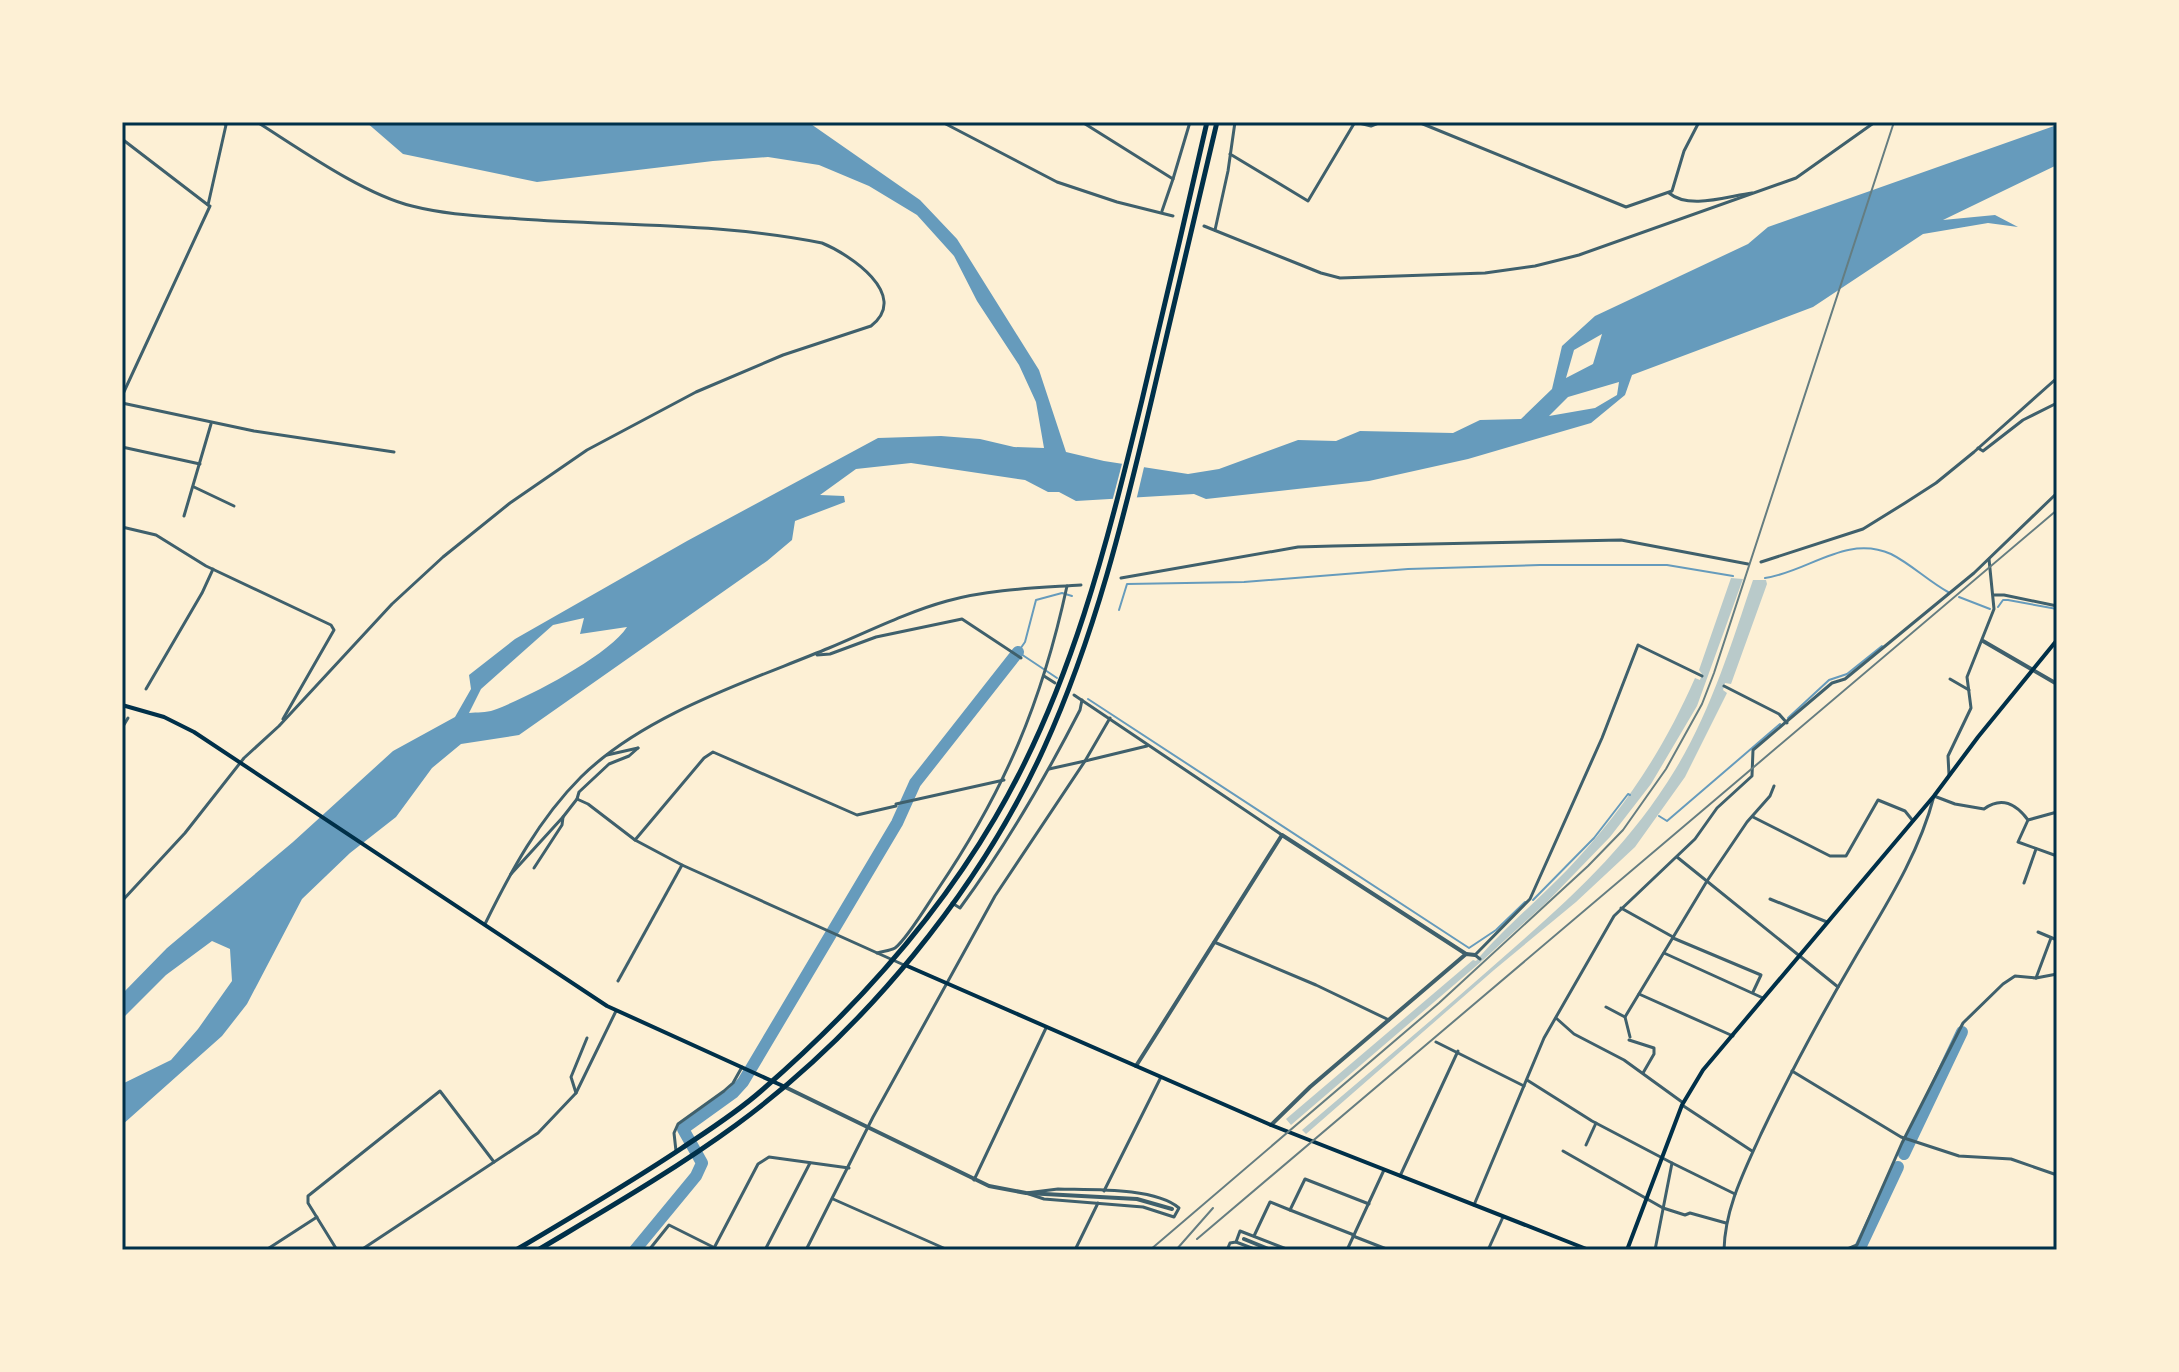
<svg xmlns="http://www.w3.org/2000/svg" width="2179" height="1372" viewBox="0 0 2179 1372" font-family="'Roboto Serif',serif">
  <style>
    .green { fill: #b9caca }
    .water { fill: #669bbc; fill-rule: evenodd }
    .pier { fill: #fdf0d5 }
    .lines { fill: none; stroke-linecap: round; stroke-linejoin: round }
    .stream { stroke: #669bbc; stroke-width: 2 }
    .river { stroke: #669bbc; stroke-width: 12 }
    .minor { stroke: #3f606c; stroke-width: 3 }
    .tertiary { stroke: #3f606c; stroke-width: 4 }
    .secondary { stroke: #003049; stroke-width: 4 }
    .trunk { stroke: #003049; stroke-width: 5 }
    .rail { stroke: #657d81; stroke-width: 2 }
    .neatline { fill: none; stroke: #003049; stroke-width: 3 }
  </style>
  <rect width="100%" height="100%" fill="#fdf0d5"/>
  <g class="green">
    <path d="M1731,578L1743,579L1697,706L1651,784L1610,837L1547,902L1483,960L1291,1125L1286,1119L1473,960L1476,961C1502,930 1537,901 1567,870C1622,812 1662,753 1695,678L1700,680L1702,674L1699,670Z"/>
    <path d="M1753,580H1766L1767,584L1731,684L1725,683L1723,690L1727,693L1685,777L1635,847L1576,902L1494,970L1306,1134L1302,1130C1365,1076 1429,1023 1491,968C1562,906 1625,852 1675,770C1711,711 1731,645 1753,580Z"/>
  </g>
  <path class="water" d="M366,122H808L920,200L957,239L1039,370L1066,452L1104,461L1188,474L1219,469L1298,440L1336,441L1360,431L1453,433L1480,420L1521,419L1552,389L1562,346L1595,316L1748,244L1768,227L2057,125V165L1943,220L1995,215L2018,227L1988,223L1923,234L1813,307L1632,375L1625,395L1591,423L1468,459L1369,481L1206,499L1194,494L1076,501L1059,492H1048L1025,480L911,463L856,469L820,495L844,496L845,502L795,521L792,540L767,561L519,735L461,744L432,768L396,817L350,853L302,899L247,1004L222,1036L122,1125V1084L171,1060L198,1029L232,981L230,949L212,941L166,975L122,1019V994L167,948L293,842L393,751L455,717L471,689L469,675L515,639L687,541L878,438L941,436L980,439L1014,447L1044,448L1036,402L1019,365L977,301L954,256L917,215L869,186L819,165L768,157L713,161L537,182L403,154ZM1602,334L1593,364L1566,378L1574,350ZM1619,382L1617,395L1595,408L1549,416L1568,397ZM584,618L580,634L627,627C608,656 527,698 494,710C486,713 477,712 469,713L481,689L553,625Z"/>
  <path class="pier" d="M1123,460L1145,463L1136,501L1112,502Z"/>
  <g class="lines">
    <g class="stream">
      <path d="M1765,578C1808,572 1846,534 1891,554C1911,564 1928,581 1948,592"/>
      <path d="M1959,597L1990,609"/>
      <path d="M1998,607L2003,600H2008L2057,609"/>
      <path d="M1119,610L1127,584L1244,582L1408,569L1540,565H1667L1733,576"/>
      <path d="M1057,678L1018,652L1025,642L1036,600L1062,593L1072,596"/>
      <path d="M1088,699L1469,948L1496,930L1525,902"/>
      <path d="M1788,718L1829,680L1847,674L1882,646"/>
      <path d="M1659,816L1667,821L1780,724"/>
      <path d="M1533,900L1594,838L1628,794L1630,795"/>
    </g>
    <g class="river">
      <path d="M1904,1154L1962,1032"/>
      <path d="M635,1250L696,1176L702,1163L683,1129L733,1093L743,1082L897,823L915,783L1018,652"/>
      <path d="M1859,1250L1898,1167"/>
    </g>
    <g class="minor">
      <path d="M942,122L1057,182L1117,202L1173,216"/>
      <path d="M1082,122L1173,179L1162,211"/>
      <path d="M1355,122L1371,126L1381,122"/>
      <path d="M1418,122L1626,207L1672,191L1684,151L1699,122"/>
      <path d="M122,139L208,205"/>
      <path d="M1230,154L1308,201L1355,122"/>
      <path d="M1173,179L1190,122"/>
      <path d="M1669,193C1689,210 1728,196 1752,193"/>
      <path d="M1204,226L1321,273L1340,278L1485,273L1535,266L1579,255L1796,178L1875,122"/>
      <path d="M1215,230L1228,171L1235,122"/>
      <path d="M122,396L210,206L208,205L226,125L222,122"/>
      <path d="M122,403L254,431L394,452"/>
      <path d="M122,447L200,464"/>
      <path d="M1978,448L1983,451L2023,420L2057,403"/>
      <path d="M194,487L234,506"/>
      <path d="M184,516L211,424"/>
      <path d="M122,527L156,535L206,566L331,625L334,630L283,719"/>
      <path d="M1761,562L1863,529L1905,503L1936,483L1974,452L2057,378"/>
      <path d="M1121,578L1298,547L1333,546L1621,540L1748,564"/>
      <path d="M1994,595H2004L2057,606"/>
      <path d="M817,655L830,654L876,637L962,619L1021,658"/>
      <path d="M1044,676L1055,683"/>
      <path d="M1950,679L1969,690"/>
      <path d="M1724,686L1779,714L1787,723"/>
      <path d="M146,689L202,593L213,569"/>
      <path d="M1074,695L1282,835"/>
      <path d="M122,728L128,718"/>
      <path d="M607,755L638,748"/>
      <path d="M1049,769L1085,761L1110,718"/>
      <path d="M1949,775L1948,756L1971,708L1967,677L1994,609L1989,559"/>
      <path d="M577,799L588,804L635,840L682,865L904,965"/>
      <path d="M896,804L1004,780"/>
      <path d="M2057,812L2028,820L2018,842L2057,856"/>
      <path d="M1753,817L1830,856H1846L1878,800L1905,811L1913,821"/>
      <path d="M635,840L704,758L713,752L857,815L896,806"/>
      <path d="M1677,857L1838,987"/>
      <path d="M534,868L562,825L563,817"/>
      <path d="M511,874L563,817L577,799L579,792L609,764L629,756L638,748"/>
      <path d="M2024,883L2036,849"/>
      <path d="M1770,899L1827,922"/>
      <path d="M122,901L185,833L244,758L279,726L392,604L443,557L510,503L587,450L696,392L783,355L871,326C911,295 849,254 822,243C723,223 621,226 520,219C483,216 447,215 412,206C363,194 300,149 257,122"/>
      <path d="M952,903L960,908C1006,846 1045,778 1080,710L1082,700"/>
      <path d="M1621,908L1673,937"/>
      <path d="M485,924C511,871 539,819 581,777C645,714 747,682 829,648C867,632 907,612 947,601C990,589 1037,588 1081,585"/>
      <path d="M2038,932L2057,940"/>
      <path d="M1673,938L1761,975L1753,992"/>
      <path d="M2051,938L2036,978L2057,974"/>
      <path d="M1214,942L1316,985L1389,1020"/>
      <path d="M877,953C883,951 890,951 895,948C907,939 929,902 938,889C1005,790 1042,702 1067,586"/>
      <path d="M1664,953L1763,998"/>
      <path d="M1480,959L1475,955L1530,899L1602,738L1638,645L1702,676"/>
      <path d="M618,981L682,865"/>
      <path d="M1639,994L1733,1036"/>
      <path d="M1606,1007L1625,1017"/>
      <path d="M1556,1018L1574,1034L1624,1060L1682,1102"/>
      <path d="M1630,1037L1625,1017L1707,881L1747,822L1770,796L1774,786"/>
      <path d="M1629,1040L1654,1048V1054L1643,1073"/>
      <path d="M1436,1042L1524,1086"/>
      <path d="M1792,1071L1901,1137L1959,1156L2011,1159L2057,1175"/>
      <path d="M1527,1080L1592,1121L1672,1163L1655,1250"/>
      <path d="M576,1093L571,1077L587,1038"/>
      <path d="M1682,1105L1752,1151"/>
      <path d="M1586,1145L1596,1123"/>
      <path d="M676,1151L674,1133L678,1124L724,1091L733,1083L742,1067"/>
      <path d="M1563,1151L1663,1208L1685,1215L1690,1213L1726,1223"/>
      <path d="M1672,1163L1735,1194"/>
      <path d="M1400,1176L1458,1051"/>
      <path d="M974,1180L1046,1028"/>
      <path d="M1058,1189C1090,1190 1154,1187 1179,1208L1174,1217L1143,1207L1044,1199L1026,1193Z"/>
      <path d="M1104,1191L1161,1077"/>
      <path d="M833,1199L948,1250"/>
      <path d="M1474,1205L1544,1038L1614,916L1695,839L1717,808L1752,776L1753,750L1832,683L1845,679L1974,573L2057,493"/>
      <path d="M1290,1210L1354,1235"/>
      <path d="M1254,1236L1270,1202L1290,1210L1305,1179L1369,1204"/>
      <path d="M1353,1236L1389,1250"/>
      <path d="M1236,1242L1257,1250"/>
      <path d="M266,1250L317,1217"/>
      <path d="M337,1250L308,1203V1196L440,1091L494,1162"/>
      <path d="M361,1250L538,1133L576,1093L616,1011"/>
      <path d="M649,1250L669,1225L719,1250"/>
      <path d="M713,1250L758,1164L769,1157L849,1168"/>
      <path d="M765,1250L810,1163"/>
      <path d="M806,1250L873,1117L995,896L1085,761L1147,746"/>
      <path d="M1075,1250L1098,1203"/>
      <path d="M1227,1250L1230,1243L1236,1242L1240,1231L1289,1250"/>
      <path d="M1347,1250L1384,1170"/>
      <path d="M1488,1250L1503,1217"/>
      <path d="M1724,1250C1725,1208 1744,1172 1761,1134C1790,1073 1822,1014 1856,956C1886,905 1919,854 1934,796L1955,804L1984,809C2002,796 2016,804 2028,820"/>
      <path d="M1845,1250L1857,1245L1902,1143L1963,1023L2003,984L2015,976L2036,978"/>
    </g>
    <g class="tertiary">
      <path d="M1983,641L2057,684"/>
      <path d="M1136,1066L1282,835L1466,954"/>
      <path d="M785,1087L989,1186L1026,1193L1137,1199L1172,1209"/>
      <path d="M1271,1125L1310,1087L1466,954L1475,955"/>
      <path d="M1244,1239L1271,1250"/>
    </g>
    <g class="secondary">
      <path d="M122,705L164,717L194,732L607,1006L783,1086"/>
      <path d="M905,965L1271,1125L1589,1250"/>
      <path d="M1627,1250L1682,1105L1703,1070L1934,796L1978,737L2057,640"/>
    </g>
    <g class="trunk">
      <path d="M516,1250C572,1217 628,1184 682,1148C709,1130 736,1113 761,1091C852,1012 934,922 995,818C1071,689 1107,544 1142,400C1164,307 1186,215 1207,122"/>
      <path d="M538,1250C605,1210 673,1171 736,1125C864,1031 979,891 1044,748C1095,636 1124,517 1152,398C1174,306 1196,214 1217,122"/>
    </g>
    <g class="rail">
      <path d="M1197,1239L2057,510"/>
      <path d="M1150,1250L1439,1003L1588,866L1623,830L1666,769L1702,704L1714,673L1894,122"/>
      <path d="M1176,1250L1213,1208"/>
    </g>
  </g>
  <rect width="2179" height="1372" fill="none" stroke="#fdf0d5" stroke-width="248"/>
  <rect x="124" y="124" width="1931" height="1124" class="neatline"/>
</svg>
